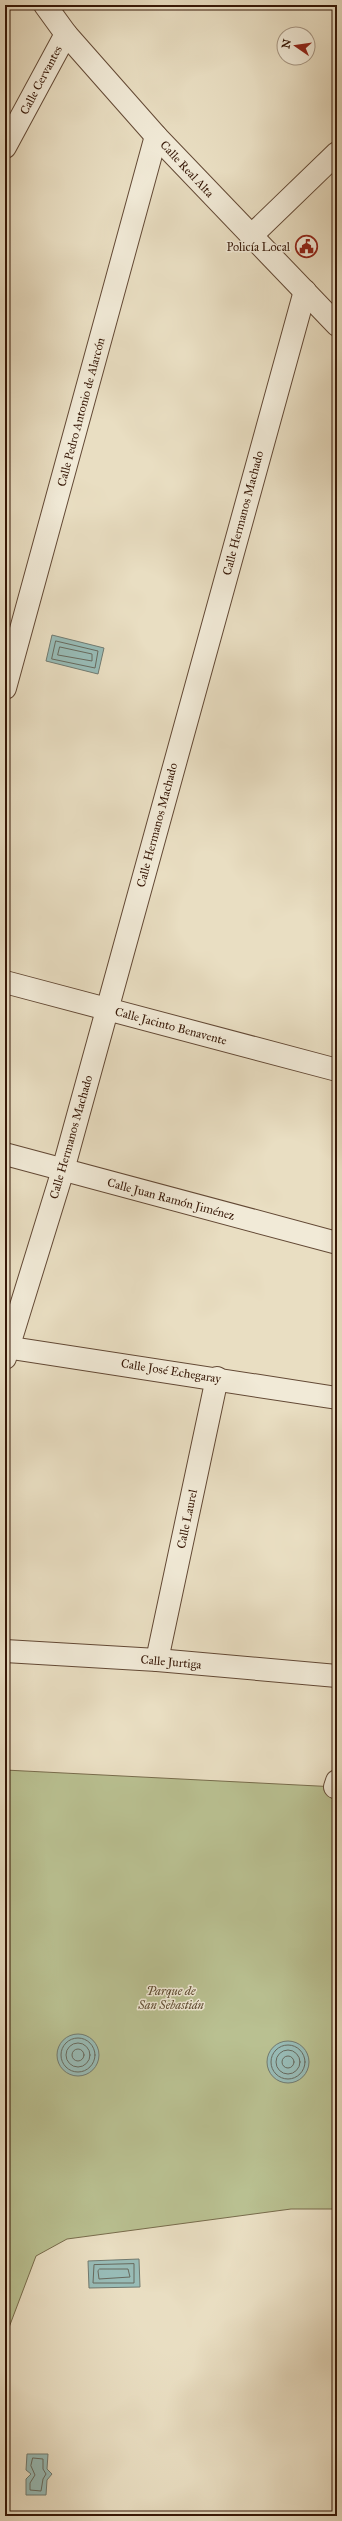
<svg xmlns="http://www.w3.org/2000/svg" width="342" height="2521" viewBox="0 0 342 2521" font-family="'IM FELL Great Primer',serif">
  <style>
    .green { fill: #b9c091; stroke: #786c4c }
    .water { fill: #98bcb7; stroke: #717a70 }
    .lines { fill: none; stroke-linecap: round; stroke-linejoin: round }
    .shore { stroke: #676a5e; stroke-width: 1 }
    .minor-casing { stroke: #634935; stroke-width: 24 }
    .tertiary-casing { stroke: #634935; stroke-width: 24 }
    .minor { stroke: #f1ead7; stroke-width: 22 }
    .tertiary { stroke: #f1ead7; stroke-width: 22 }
    .labels { text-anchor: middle; stroke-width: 3; stroke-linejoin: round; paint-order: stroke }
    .street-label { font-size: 12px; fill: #361706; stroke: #f1ead7 }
    .poi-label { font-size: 12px; fill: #361706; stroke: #f1ead7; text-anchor: end }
    .park-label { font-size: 12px; font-style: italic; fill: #5d4a30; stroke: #f1ead7 }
  </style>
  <rect width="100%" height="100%" fill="#e9dec2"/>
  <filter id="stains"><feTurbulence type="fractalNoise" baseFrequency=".005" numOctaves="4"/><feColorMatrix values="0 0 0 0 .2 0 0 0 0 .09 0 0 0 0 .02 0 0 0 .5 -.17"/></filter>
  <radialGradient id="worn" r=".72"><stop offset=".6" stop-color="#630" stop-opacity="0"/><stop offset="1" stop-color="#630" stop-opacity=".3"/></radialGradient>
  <path class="green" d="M5,1770L337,1787V2209H291L67,2239L36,2256L5,2338Z"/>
  <g class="water">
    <path d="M52,635L104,648L98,674L46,661Z"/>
    <circle cx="78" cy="2055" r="21"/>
    <circle cx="288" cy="2062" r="21"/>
    <path d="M139,2259L140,2287L89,2288L88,2261Z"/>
    <path d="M27,2454H48L47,2469L52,2474L47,2480L46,2495H26V2479L31,2474L26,2470Z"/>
  </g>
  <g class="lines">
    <g class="shore">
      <path d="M56,641L98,651L95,668L52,659Z"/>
      <path d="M60,647L92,654V661L58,655Z"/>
      <circle cx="78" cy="2055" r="17"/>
      <circle cx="78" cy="2055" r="12"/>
      <circle cx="288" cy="2062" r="17"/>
      <circle cx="78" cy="2055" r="6"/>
      <circle cx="288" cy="2062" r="12"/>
      <circle cx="288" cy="2062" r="6"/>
      <path d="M134,2264V2283H93L94,2265Z"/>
      <path d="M100,2269H128L130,2277L99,2279L98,2271Z"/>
      <path d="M33,2458L43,2459V2469L46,2474L43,2479L41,2491L30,2490V2483L35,2475L31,2466Z"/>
    </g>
    <defs>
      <g id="minor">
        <path d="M5,147L66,34"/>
        <path d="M251,236L337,153"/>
        <path d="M5,688L156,136"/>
        <path d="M5,982L337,1070"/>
        <path d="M5,1154L337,1243"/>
        <path d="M5,1347L337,1398"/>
        <path d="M5,1358L63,1170L305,291"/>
        <path d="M5,1651L157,1660L337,1676"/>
        <path d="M157,1660L217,1378"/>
        <path d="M335,1787L337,1781"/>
      </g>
      <path id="tertiary" d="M45,5L66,34L156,136L337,325"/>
    </defs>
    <use href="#minor" class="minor-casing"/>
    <use href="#tertiary" class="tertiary-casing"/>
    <use href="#minor" class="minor"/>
    <use href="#tertiary" class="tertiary"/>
  </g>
  <defs>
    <symbol id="civic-ring" viewBox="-11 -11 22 22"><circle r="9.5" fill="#f1ead7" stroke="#8f2418" stroke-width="1.5"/><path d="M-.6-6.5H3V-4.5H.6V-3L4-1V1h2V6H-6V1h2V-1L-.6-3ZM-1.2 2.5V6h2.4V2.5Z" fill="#8f2418"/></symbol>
  </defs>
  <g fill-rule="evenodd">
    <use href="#civic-ring" x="294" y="234" width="25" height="25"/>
  </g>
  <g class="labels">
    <g class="street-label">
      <text transform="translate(41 80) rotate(-62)" y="4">Calle Cervantes</text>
      <text transform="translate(187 169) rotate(47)" y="4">Calle Real Alta</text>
      <text transform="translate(81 412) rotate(-75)" y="4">Calle Pedro Antonio de Alarcón</text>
      <text transform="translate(243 513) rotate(-75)" y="4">Calle Hermanos Machado</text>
      <text transform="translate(157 825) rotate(-75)" y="4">Calle Hermanos Machado</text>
      <text transform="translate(171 1026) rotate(15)" y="4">Calle Jacinto Benavente</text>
      <text transform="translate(71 1137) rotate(-74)" y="4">Calle Hermanos Machado</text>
      <text transform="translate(171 1199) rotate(15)" y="4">Calle Juan Ramón Jiménez</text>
      <text transform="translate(171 1371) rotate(9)" y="4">Calle José Echegaray</text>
      <text transform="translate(187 1519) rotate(-78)" y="4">Calle Laurel</text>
      <text transform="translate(171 1662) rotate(5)" y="4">Calle Jurtiga</text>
    </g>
    <g class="poi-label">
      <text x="290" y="251">Policía Local</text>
    </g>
    <g class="park-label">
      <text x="171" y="1995">Parque de<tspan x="171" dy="14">San Sebastián</tspan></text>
    </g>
  </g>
  <rect width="342" height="2521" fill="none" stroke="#e9dec2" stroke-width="20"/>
  <rect x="6" y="6" width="330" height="2509" fill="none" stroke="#361706" stroke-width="2"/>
  <rect x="10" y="10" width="322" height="2501" fill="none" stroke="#361706"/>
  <g transform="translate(296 46) rotate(283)"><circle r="19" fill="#f1ead7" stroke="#a69683"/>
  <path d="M0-3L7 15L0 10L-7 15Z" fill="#8f2418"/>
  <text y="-6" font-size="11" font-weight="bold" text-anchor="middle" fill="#361706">N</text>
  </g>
  <rect width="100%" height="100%" filter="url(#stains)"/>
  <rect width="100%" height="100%" fill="url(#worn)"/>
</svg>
